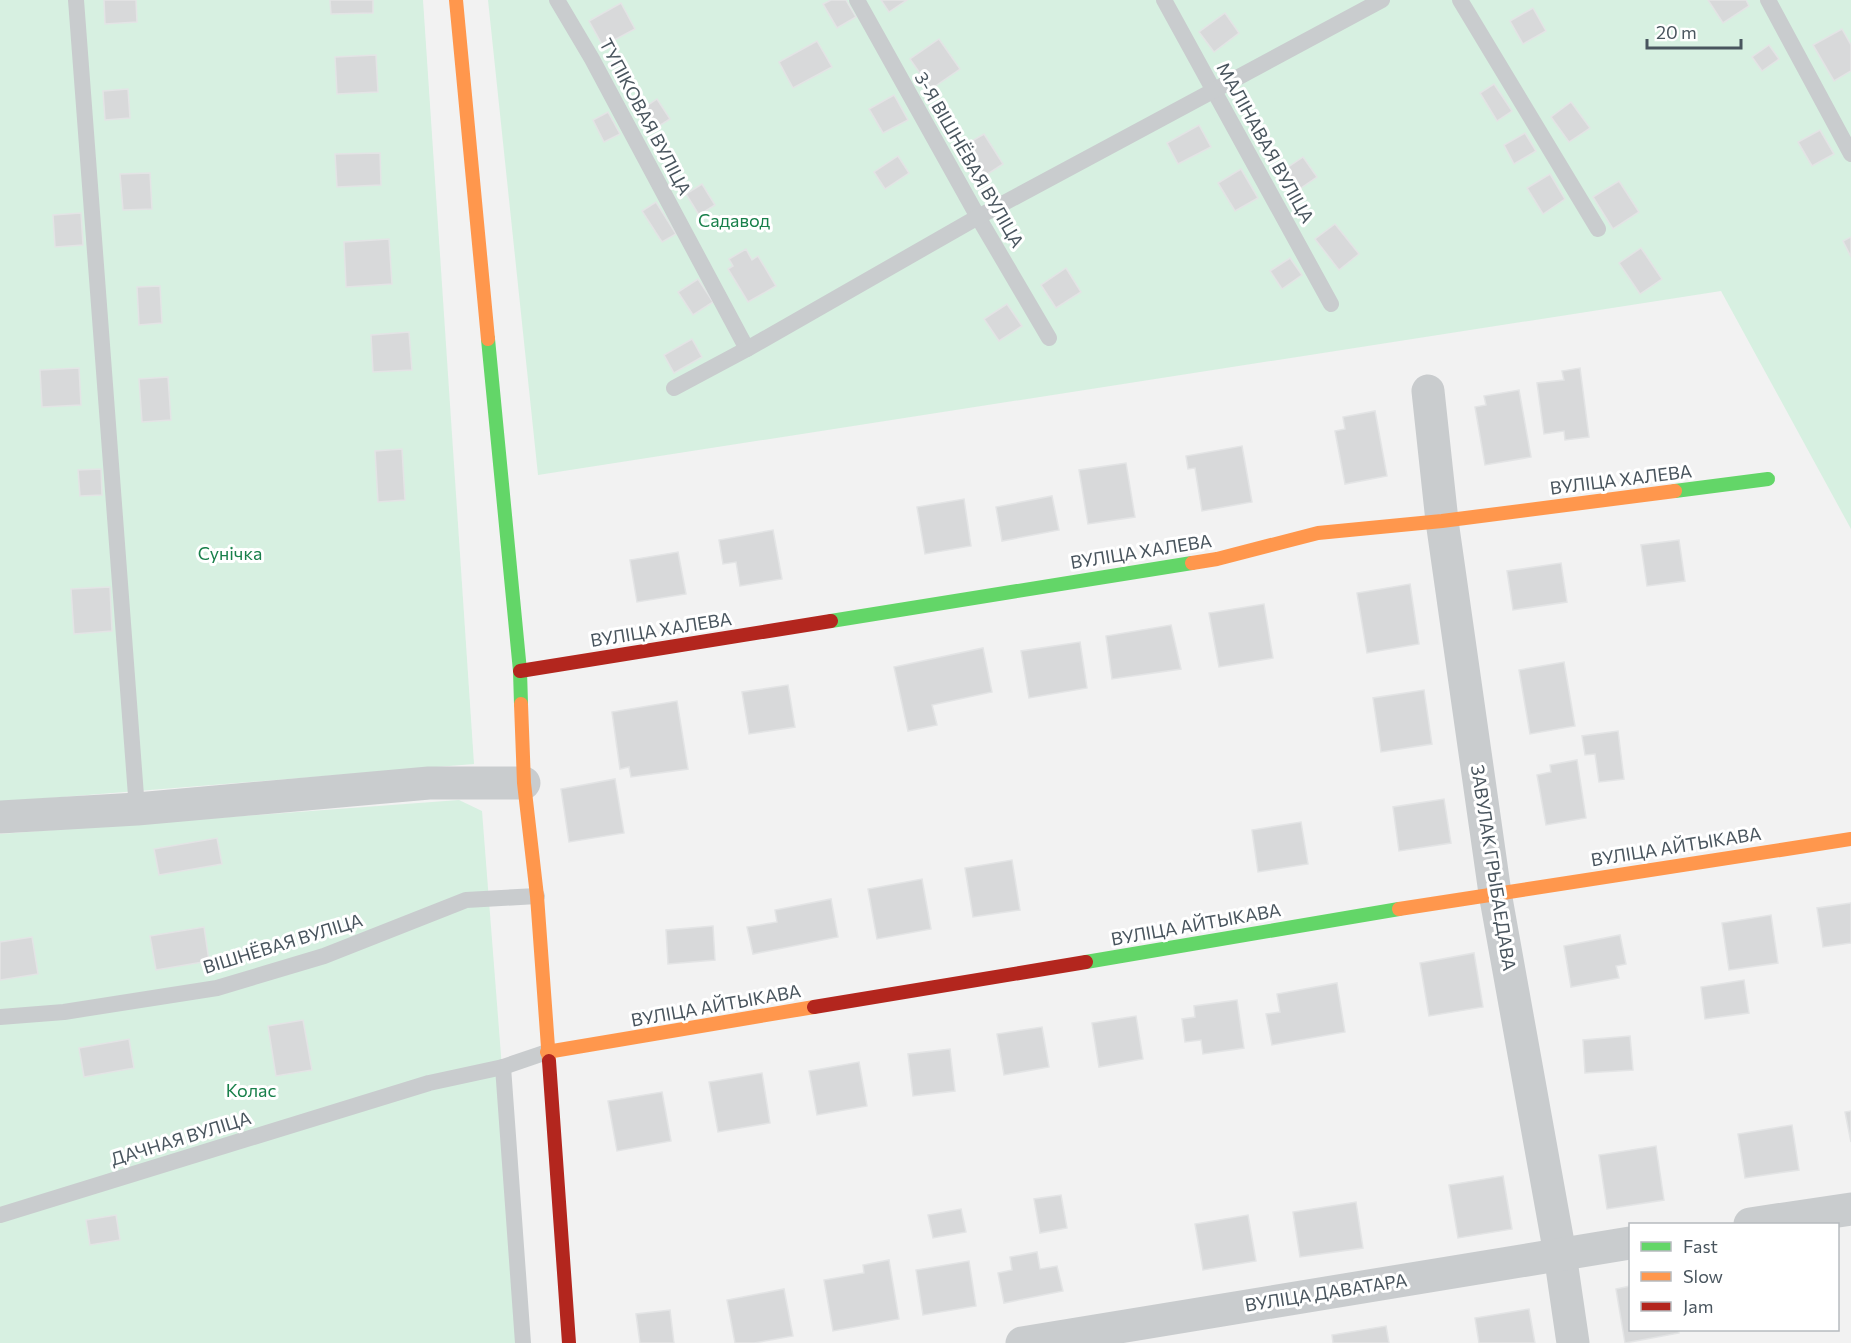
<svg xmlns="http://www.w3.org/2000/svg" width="1851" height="1343" viewBox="0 0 1851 1343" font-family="Commissioner,sans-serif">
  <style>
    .green { fill: #d7f0e1 }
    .building { fill: #d8d9da; stroke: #e3e4e5; stroke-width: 1.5 }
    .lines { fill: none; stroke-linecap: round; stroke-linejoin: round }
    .lane { stroke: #c9ccce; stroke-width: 16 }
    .street { stroke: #c9ccce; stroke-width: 33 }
    .fast { stroke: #63d668; stroke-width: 14 }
    .slow { stroke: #ff974d; stroke-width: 14 }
    .jam { stroke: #b3261e; stroke-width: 14 }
    .labels { text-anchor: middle; stroke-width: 6; stroke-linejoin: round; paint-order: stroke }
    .street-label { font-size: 18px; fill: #49555e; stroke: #fff }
    .park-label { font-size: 18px; fill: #19804b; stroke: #fff }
  </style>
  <rect width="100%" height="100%" fill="#f2f2f2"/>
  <g class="green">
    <path d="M0,0H423L474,764L0,802Z"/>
    <path d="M488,0H1851V529L1721,291L538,475Z"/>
    <path d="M459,800L482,811L503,1081L527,1343H0V834Z"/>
  </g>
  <g class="building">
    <path d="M104,0H136L137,22L105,24Z"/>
    <path d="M330,0H373V13L331,14Z"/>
    <path d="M831,0H846L856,17L837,28L823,4Z"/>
    <path d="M881,0H907L889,12Z"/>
    <path d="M1708,0H1746L1749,6L1723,23Z"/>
    <path d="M621,3L635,29L603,46L589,21Z"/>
    <path d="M1533,8L1546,31L1523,44L1510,21Z"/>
    <path d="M1225,13L1239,33L1214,52L1199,32Z"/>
    <path d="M1842,29L1851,45V71L1834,81L1813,45Z"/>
    <path d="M939,39L960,69L931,89L910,59Z"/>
    <path d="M817,41L832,67L793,88L779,62Z"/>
    <path d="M1769,45L1779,59L1762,71L1752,57Z"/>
    <path d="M376,55L378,92L337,94L335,57Z"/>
    <path d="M1494,84L1512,111L1497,121L1480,93Z"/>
    <path d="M128,89L130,118L105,120L103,91Z"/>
    <path d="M894,95L908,120L883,133L869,109Z"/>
    <path d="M657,99L670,119L651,131L638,112Z"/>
    <path d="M1571,102L1590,128L1569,142L1551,117Z"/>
    <path d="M608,112L620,134L604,142L593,120Z"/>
    <path d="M1199,125L1211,147L1178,164L1167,143Z"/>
    <path d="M1820,130L1834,154L1812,166L1798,142Z"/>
    <path d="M1525,133L1536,151L1514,164L1504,145Z"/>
    <path d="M984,134L1003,164L980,179L960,148Z"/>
    <path d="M380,153L381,185L337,187L335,154Z"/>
    <path d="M898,156L909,173L885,189L874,172Z"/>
    <path d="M1303,157L1317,177L1295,192L1281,172Z"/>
    <path d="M1241,169L1258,198L1235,211L1218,183Z"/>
    <path d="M150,173L152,209L123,210L120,174Z"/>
    <path d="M1550,174L1565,199L1543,214L1527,188Z"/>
    <path d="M1619,181L1639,212L1613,229L1593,197Z"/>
    <path d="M702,184L715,205L699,215L686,194Z"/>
    <path d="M656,202L676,234L662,242L642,211Z"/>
    <path d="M81,213L83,245L55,247L53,215Z"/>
    <path d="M1335,224L1359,254L1339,270L1315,239Z"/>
    <path d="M1851,237V257L1843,241Z"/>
    <path d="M389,239L392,284L346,287L344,242Z"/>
    <path d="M1641,248L1662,279L1640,294L1619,263Z"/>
    <path d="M746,249L752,260L758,256L776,286L748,302L728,269L733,266L729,259Z"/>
    <path d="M1290,258L1302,275L1282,289L1270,271Z"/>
    <path d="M1066,268L1081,292L1056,308L1041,285Z"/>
    <path d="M698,279L713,302L693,315L678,292Z"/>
    <path d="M160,286L162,323L139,325L137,287Z"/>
    <path d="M1007,304L1022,326L999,341L984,319Z"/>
    <path d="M409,332L412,370L373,372L371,335Z"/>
    <path d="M692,339L702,357L674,373L664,355Z"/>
    <path d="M79,368L81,405L42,407L40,370Z"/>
    <path d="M1580,368L1589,437L1565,440L1564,431L1544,434L1537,383L1564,380L1562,371Z"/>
    <path d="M168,377L171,420L142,422L139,379Z"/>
    <path d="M1519,390L1531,457L1485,465L1475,407L1486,405L1484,396Z"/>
    <path d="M1375,411L1387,476L1345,484L1335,431L1345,429L1343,417Z"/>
    <path d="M1242,446L1252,502L1202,511L1195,468L1188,469L1186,456Z"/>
    <path d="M402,449L405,500L378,502L375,451Z"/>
    <path d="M1126,463L1135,517L1088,524L1079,470Z"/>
    <path d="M101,469L102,495L80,496L78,470Z"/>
    <path d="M1052,496L1059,530L1002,541L996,507Z"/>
    <path d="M964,499L971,546L925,554L917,507Z"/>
    <path d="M773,530L782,579L740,586L736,562L723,564L719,540Z"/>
    <path d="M1679,540L1685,581L1647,586L1641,545Z"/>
    <path d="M678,552L686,594L637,602L630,560Z"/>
    <path d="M1561,563L1567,602L1513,610L1507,571Z"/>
    <path d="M1410,584L1419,644L1367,653L1357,593Z"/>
    <path d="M110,587L112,631L74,634L71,589Z"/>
    <path d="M1264,604L1273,658L1219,667L1209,613Z"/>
    <path d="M1171,625L1181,669L1112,679L1106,636Z"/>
    <path d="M1080,642L1087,688L1029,698L1021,651Z"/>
    <path d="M983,648L992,692L932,705L937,725L908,731L894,667Z"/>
    <path d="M1564,662L1575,726L1530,734L1519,670Z"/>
    <path d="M788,685L795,727L749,734L742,692Z"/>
    <path d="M1424,690L1432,744L1381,752L1373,698Z"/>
    <path d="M677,701L688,769L631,777L629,767L620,769L612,712Z"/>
    <path d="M1618,731L1624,779L1599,782L1595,754L1585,755L1582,736Z"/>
    <path d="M1577,760L1586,818L1546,825L1537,775L1551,772L1550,765Z"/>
    <path d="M615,779L624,833L569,842L561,789Z"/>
    <path d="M1444,799L1451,843L1399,851L1393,807Z"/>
    <path d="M1301,822L1308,864L1258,872L1252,830Z"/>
    <path d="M217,838L222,864L159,875L154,849Z"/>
    <path d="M1012,860L1020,910L973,917L965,868Z"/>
    <path d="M922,879L931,929L877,939L868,889Z"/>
    <path d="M831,899L838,937L753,954L747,927L777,922L775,910Z"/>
    <path d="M1851,903V943L1823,947L1817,908Z"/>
    <path d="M1771,915L1778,963L1729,970L1722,923Z"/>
    <path d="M713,926L715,960L668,964L666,930Z"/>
    <path d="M204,927L209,961L156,970L150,936Z"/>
    <path d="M1620,935L1626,964L1616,966L1619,978L1571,987L1564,946Z"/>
    <path d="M32,937L38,974L0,980V942Z"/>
    <path d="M1474,953L1483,1007L1429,1016L1420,963Z"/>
    <path d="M1744,980L1749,1013L1705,1019L1701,987Z"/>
    <path d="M1337,983L1345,1032L1272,1045L1266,1014L1280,1012L1277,994Z"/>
    <path d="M1237,1000L1244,1048L1203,1054L1201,1040L1185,1042L1182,1019L1195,1017L1194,1006Z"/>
    <path d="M1136,1016L1143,1059L1099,1067L1092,1023Z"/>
    <path d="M303,1020L312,1070L276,1076L268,1026Z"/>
    <path d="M1042,1027L1049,1067L1004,1075L997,1034Z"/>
    <path d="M1630,1036L1633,1070L1585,1073L1583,1040Z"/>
    <path d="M129,1039L134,1068L84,1077L79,1048Z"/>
    <path d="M950,1049L955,1091L913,1096L908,1054Z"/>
    <path d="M859,1062L867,1106L817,1115L809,1071Z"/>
    <path d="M762,1073L770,1123L718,1132L709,1082Z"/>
    <path d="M662,1092L671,1141L617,1151L608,1101Z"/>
    <path d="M1851,1111V1142L1845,1112Z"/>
    <path d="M1792,1125L1799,1170L1745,1178L1738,1134Z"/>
    <path d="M1656,1146L1664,1200L1607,1209L1599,1155Z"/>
    <path d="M1503,1176L1512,1229L1458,1238L1449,1185Z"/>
    <path d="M1061,1195L1067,1228L1040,1233L1034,1199Z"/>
    <path d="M1356,1202L1363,1248L1300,1257L1293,1212Z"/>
    <path d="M961,1209L966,1232L933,1238L928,1215Z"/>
    <path d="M116,1215L120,1240L90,1245L86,1220Z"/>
    <path d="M1248,1215L1256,1261L1203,1270L1195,1224Z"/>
    <path d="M1037,1252L1040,1269L1057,1266L1063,1291L1004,1303L998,1273L1012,1270L1010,1257Z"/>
    <path d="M889,1260L899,1319L833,1331L824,1280L864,1273L863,1265Z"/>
    <path d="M969,1261L976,1306L923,1315L916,1270Z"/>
    <path d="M1630,1286V1330H1678L1679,1333L1625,1343L1616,1289Z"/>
    <path d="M784,1289L793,1336L754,1343H735L727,1300Z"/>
    <path d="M1529,1309L1535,1343H1479L1475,1318Z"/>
    <path d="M670,1310L674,1343H640L636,1314Z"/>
    <path d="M1386,1326L1389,1343H1333L1332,1335Z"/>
  </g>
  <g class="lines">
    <g class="lane">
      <path d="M76,0L137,809"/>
      <path d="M557,0L592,59L747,349"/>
      <path d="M857,0L978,217L1049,338"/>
      <path d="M1164,0L1331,304"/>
      <path d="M1460,0L1598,229"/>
      <path d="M1768,0L1851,154"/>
      <path d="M674,388L747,349L978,217L1382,0"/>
      <path d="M0,1017L64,1012L217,988L324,956L466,900L537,896"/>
      <path d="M503,1067L523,1343"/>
      <path d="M0,1215L429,1083L503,1067L547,1052"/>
    </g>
    <g class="street">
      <path d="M1428,391L1442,521L1495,893L1560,1254L1573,1343"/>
      <path d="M0,817L137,809L429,783H524"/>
      <path d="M1750,1224L1851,1209"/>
      <path d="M1022,1343L1630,1243"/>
    </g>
    <g class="fast">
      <path d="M488,339L520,671L521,704"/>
      <path d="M1675,491L1768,479"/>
      <path d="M831,621L1192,563"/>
      <path d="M1086,962L1399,909"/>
    </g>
    <g class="slow">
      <path d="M456,0L488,339"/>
      <path d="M1192,563L1217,559L1318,533L1442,521L1675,491"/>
      <path d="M521,704L524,783L537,896L549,1061"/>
      <path d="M1399,909L1851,839"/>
      <path d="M547,1052L814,1007"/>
    </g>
    <g class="jam">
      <path d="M520,671L831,621"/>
      <path d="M814,1007L1086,962"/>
      <path d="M549,1061L569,1343"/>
    </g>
  </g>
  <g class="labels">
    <g class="street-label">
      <text transform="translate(645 117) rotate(62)" y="6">ТУПІКОВАЯ ВУЛІЦА</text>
      <text transform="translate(1265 143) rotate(61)" y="6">МАЛІНАВАЯ ВУЛІЦА</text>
      <text transform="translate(969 160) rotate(60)" y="6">3-Я ВІШНЁВАЯ ВУЛІЦА</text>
      <text transform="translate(1621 480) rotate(-7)" y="6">ВУЛІЦА ХАЛЕВА</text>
      <text transform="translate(1141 552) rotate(-9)" y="6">ВУЛІЦА ХАЛЕВА</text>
      <text transform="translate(661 630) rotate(-9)" y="6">ВУЛІЦА ХАЛЕВА</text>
      <text transform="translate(1676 847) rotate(-9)" y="6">ВУЛІЦА АЙТЫКАВА</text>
      <text transform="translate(1493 868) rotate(81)" y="6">ЗАВУЛАК ГРЫБАЕДАВА</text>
      <text transform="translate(1196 925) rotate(-10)" y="6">ВУЛІЦА АЙТЫКАВА</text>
      <text transform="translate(283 944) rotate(-17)" y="6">ВІШНЁВАЯ ВУЛІЦА</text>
      <text transform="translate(716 1006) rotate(-10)" y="6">ВУЛІЦА АЙТЫКАВА</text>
      <text transform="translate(181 1139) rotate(-17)" y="6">ДАЧНАЯ ВУЛІЦА</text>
      <text transform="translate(1326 1293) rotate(-9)" y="6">ВУЛІЦА ДАВАТАРА</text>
    </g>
    <g class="park-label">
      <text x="734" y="227">Садавод</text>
      <text x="230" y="560">Сунічка</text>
      <text x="251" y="1097">Колас</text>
    </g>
  </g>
  <rect x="1629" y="1223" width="210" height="108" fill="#ffffff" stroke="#b6bbbf" stroke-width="1.5"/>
  <rect x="1641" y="1242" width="30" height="9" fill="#63d668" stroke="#b6bbbf" stroke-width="1.5"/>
  <text x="1683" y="1253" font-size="18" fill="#49555e">Fast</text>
  <rect x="1641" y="1272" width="30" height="9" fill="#ff974d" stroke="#b6bbbf" stroke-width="1.5"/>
  <text x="1683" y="1283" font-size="18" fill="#49555e">Slow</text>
  <rect x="1641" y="1302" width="30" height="9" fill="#b3261e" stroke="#b6bbbf" stroke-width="1.5"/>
  <text x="1683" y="1313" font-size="18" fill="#49555e">Jam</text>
  <path d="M1647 39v9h94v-9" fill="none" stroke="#49555e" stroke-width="3"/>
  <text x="1656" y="39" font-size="18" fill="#49555e" stroke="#ffffff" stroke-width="4.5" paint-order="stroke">20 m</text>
</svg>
